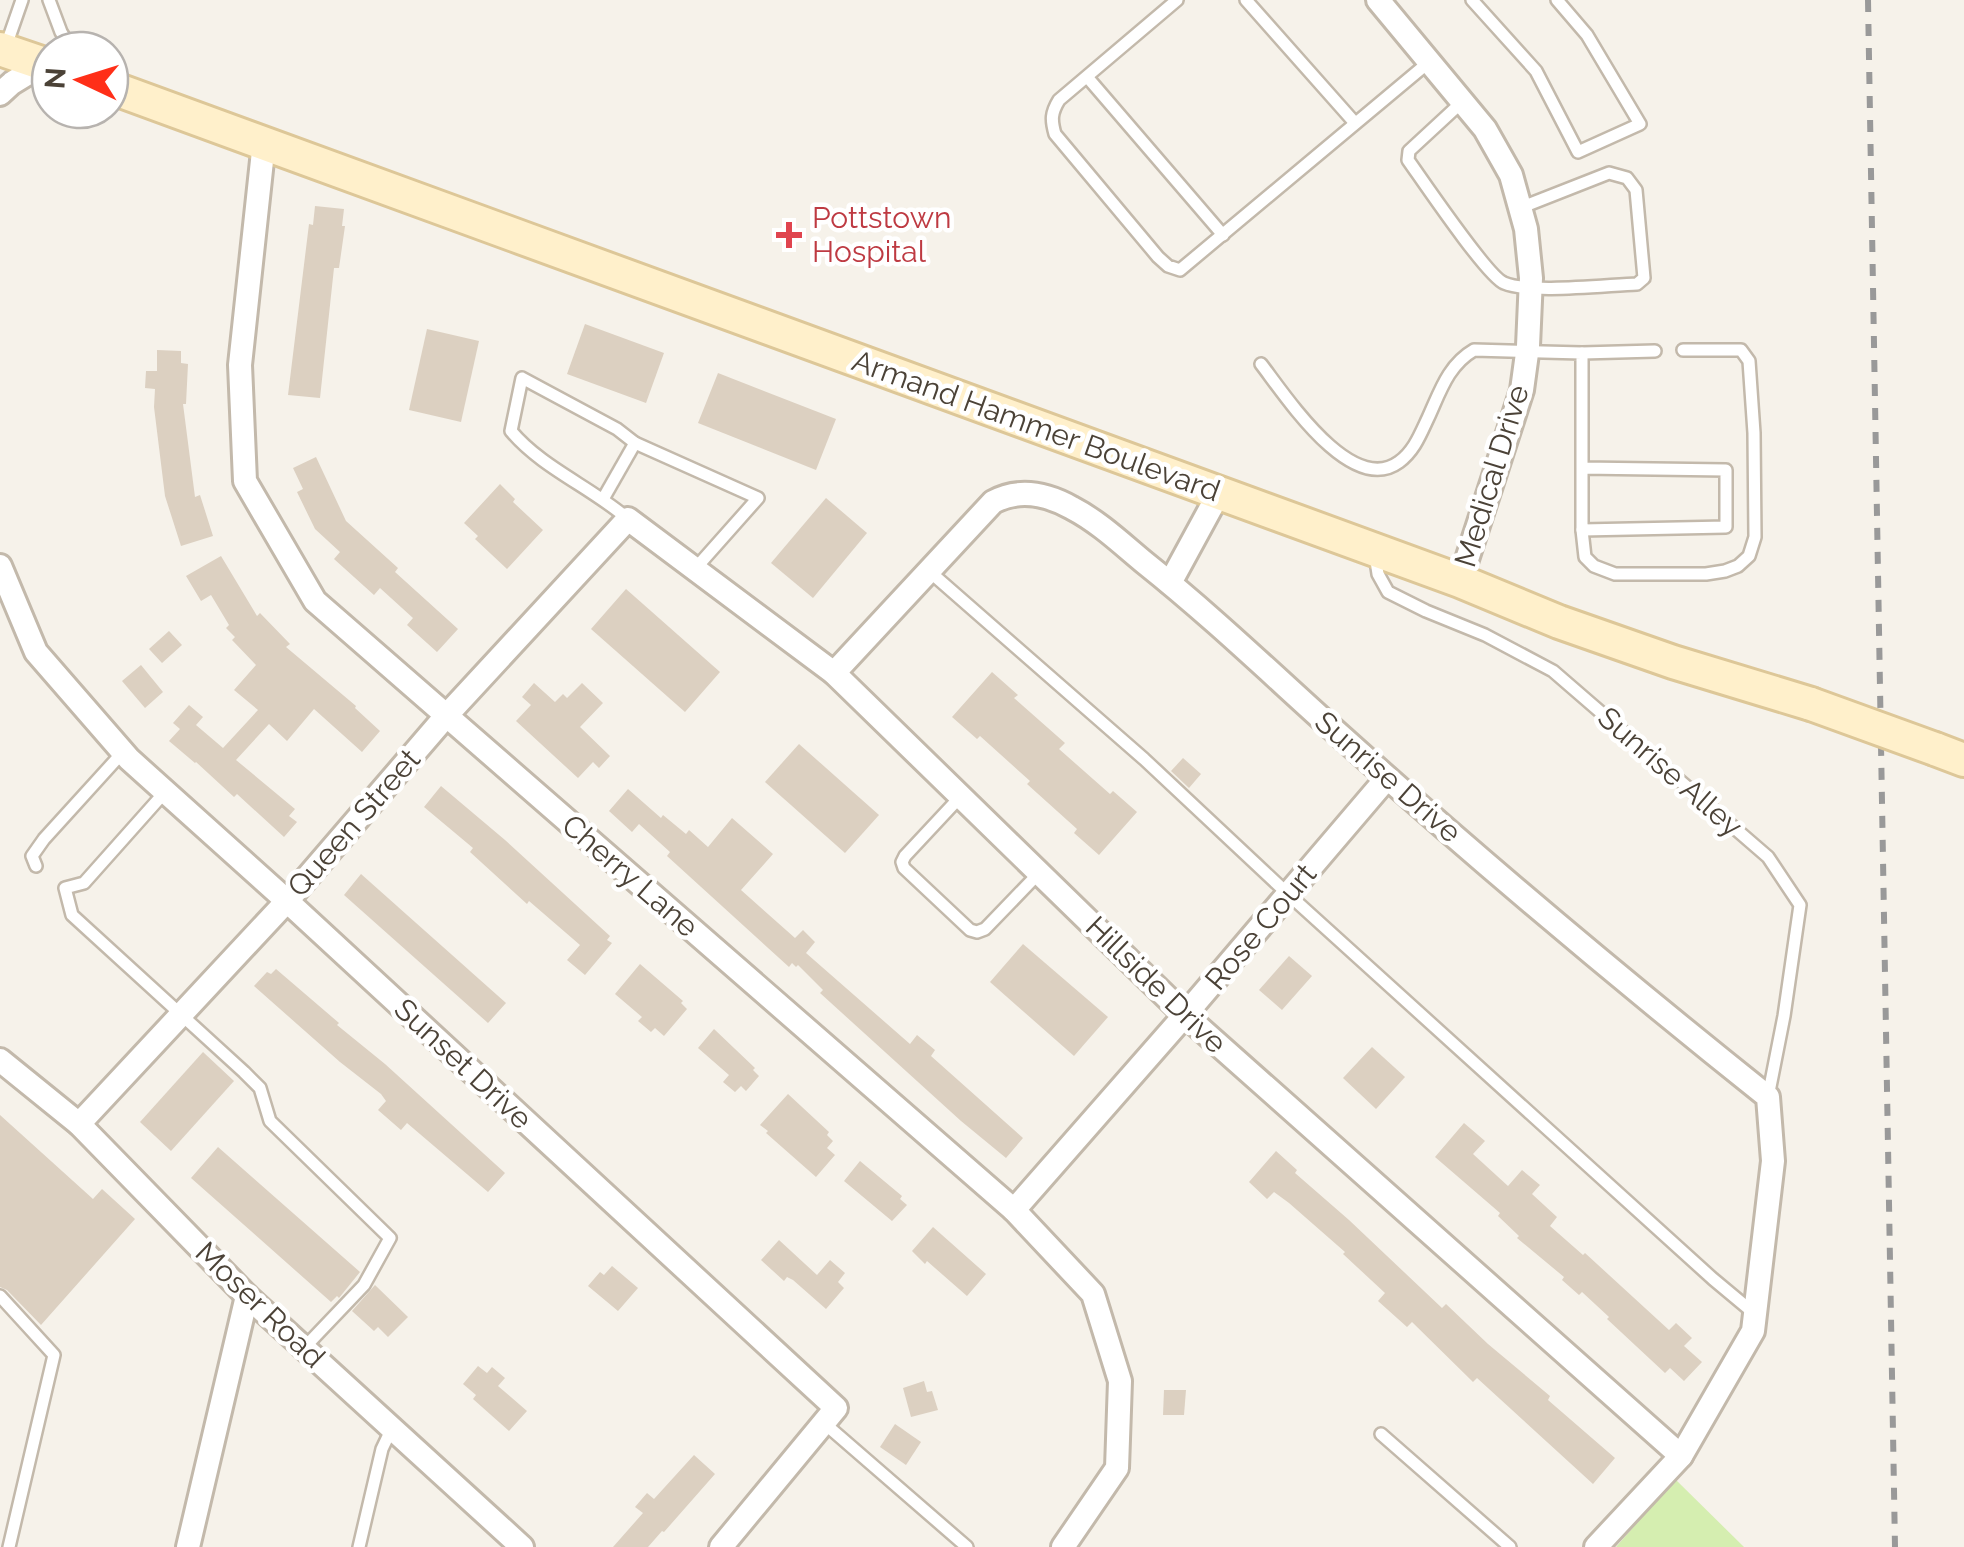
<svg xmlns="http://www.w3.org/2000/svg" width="1964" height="1547" viewBox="0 0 1964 1547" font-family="Raleway,sans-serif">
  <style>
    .green { fill: #d5eeb0 }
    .building { fill: #dcd0c1 }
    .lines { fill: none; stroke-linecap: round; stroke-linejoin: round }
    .lane-casing { stroke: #c3b9ab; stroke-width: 16 }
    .street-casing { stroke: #c3b9ab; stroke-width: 28 }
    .secondary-casing { stroke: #ddc798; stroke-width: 38 }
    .lane { stroke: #fff; stroke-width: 11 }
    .street { stroke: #fff; stroke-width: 22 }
    .secondary { stroke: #fff0cb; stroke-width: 32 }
    .rail { stroke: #999; stroke-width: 6; stroke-dasharray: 12 12; stroke-linecap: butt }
    .secondary-bridge-casing { stroke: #ddc798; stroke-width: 38; stroke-linecap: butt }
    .secondary-bridge { stroke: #fff0cb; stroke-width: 32 }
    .health-dot { fill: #e0444e; stroke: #fff; stroke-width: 4 }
    .labels { text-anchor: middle; stroke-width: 9; stroke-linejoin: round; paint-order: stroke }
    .health-label { font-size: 30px; fill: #be3a42; stroke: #fff; text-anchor: start }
    .street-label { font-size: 30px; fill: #4b4237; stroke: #fff }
  </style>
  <rect width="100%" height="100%" fill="#f6f2ea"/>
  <path class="green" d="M1675,1479L1744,1547H1616Z"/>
  <g class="building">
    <path d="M315,206L344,209L342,226H345L339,268H334L320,398L288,395L309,224L313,225Z"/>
    <path d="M585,324L664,353L646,403L567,374Z"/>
    <path d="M427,329L479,341L461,422L409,410Z"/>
    <path d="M157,350L181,351V363L188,364L186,404H183L195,497L200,495L213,536L181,546L165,496L154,407L155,389L145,388L146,371H157Z"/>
    <path d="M718,373L836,419L816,470L698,423Z"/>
    <path d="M316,457L346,521L398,568L395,572L458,629L437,652L407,625L413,618L380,588L374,595L334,559L340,552L315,529L297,492L303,489L293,468Z"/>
    <path d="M500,484L515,499L513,502L543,530L507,569L475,539L478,536L464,523Z"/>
    <path d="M826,498L867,533L813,598L771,563Z"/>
    <path d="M221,556L257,616L260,613L290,644L286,647L356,706L355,708L380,731L362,752L314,709L287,741L269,724L236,760L295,809L289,816L297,822L284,837L237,794L234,797L196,762L195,763L169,741L180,729L173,723L189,705L203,717L196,725L223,748L258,710L234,690L256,665L232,640L235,637L226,628L229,625L211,595L201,601L186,576Z"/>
    <path d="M626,589L720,672L685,712L591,629Z"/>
    <path d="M169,631L182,645L162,663L149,649Z"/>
    <path d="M141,665L163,692L145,708L122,681Z"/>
    <path d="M992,672L1018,695L1014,698L1065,743L1059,749L1110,794L1113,791L1137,812L1099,855L1074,833L1077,829L1027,784L1030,781L980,736L977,739L952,717Z"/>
    <path d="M534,683L555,702L563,694L567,698L582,683L603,703L580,727L610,756L599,768L593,762L578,778L516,721L531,705L522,697Z"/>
    <path d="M799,744L879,815L845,853L765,782Z"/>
    <path d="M1183,758L1201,774L1189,788L1171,771Z"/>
    <path d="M441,786L505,840L610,936L607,940L612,943L585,975L567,960L580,945L529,901L527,904L470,852L473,848L424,807Z"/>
    <path d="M628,789L661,818L663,815L686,834L689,830L708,847L732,818L773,854L741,890L795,938L803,930L815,942L806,953L910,1044L917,1035L935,1050L931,1056L1023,1138L1006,1158L961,1121L820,993L823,990L798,965L796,967L792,963L789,967L667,856L670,852L639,824L632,832L609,811Z"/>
    <path d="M361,874L506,1003L488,1023L344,895Z"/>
    <path d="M1023,944L1108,1017L1074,1056L990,982Z"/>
    <path d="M1289,956L1312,976L1282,1010L1259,990Z"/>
    <path d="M640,964L683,1001L681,1003L687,1009L664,1036L655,1028L651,1032L638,1021L642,1017L615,994Z"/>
    <path d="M276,969L339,1023L337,1025L385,1064L505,1173L488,1192L407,1123L401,1130L378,1110L386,1101L381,1094L340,1062L254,986L267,972L271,974Z"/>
    <path d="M714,1029L755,1068L753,1070L759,1076L746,1091L741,1086L735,1092L723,1082L729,1075L698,1048Z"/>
    <path d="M1372,1047L1405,1077L1376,1109L1343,1078Z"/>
    <path d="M203,1052L234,1081L171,1151L140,1122Z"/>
    <path d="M788,1094L829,1132L827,1135L833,1141L827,1148L835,1155L816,1177L766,1133L768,1131L760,1125Z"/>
    <path d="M0,1115L93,1199L102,1189L135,1219L41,1325L7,1290L0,1287Z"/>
    <path d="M1464,1123L1485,1141L1473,1154L1508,1186L1522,1170L1540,1185L1532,1194L1557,1217L1550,1226L1583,1255L1585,1253L1669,1330L1676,1323L1692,1338L1684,1346L1702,1362L1684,1381L1670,1368L1665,1373L1607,1319L1609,1317L1582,1292L1579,1295L1562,1280L1564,1277L1517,1238L1519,1236L1498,1216L1500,1213L1435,1157Z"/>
    <path d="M218,1147L360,1272L339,1298L337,1296L331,1302L191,1178Z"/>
    <path d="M1276,1151L1297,1170L1295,1173L1349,1220L1442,1308L1446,1304L1488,1344L1550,1396L1548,1400L1615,1458L1593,1484L1477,1378L1473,1382L1412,1322L1407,1327L1378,1301L1385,1293L1343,1254L1345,1252L1289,1203L1274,1192L1267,1199L1249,1182Z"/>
    <path d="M860,1161L902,1196L900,1199L907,1205L892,1221L844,1181Z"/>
    <path d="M933,1227L986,1274L967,1296L927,1261L925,1264L912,1251Z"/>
    <path d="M779,1240L817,1275L830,1260L845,1273L838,1282L844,1288L826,1309L793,1280L787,1277L784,1281L761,1260Z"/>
    <path d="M612,1266L638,1288L618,1311L588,1286L600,1272L604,1275Z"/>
    <path d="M375,1285L408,1317L388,1337L378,1327L374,1331L352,1311Z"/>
    <path d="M478,1366L487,1373L492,1367L505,1378L498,1386L527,1411L509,1431L473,1399L476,1395L463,1384Z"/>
    <path d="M924,1381L927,1392L932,1391L938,1410L911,1417L903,1388Z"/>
    <path d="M1164,1390H1186L1184,1415H1163Z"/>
    <path d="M895,1424L921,1442L906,1465L880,1447Z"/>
    <path d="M694,1455L715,1474L664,1532L662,1531L648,1547H613L643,1513L635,1507L647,1493L654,1499Z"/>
  </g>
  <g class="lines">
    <defs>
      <g id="lane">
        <path d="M49,0L61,32L72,50"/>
        <path d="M1177,0L1059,100C1051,113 1051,120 1055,134L1158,257L1168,266L1180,270L1429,62"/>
        <path d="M1246,0L1355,123"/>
        <path d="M1472,0L1536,71L1578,152L1640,124L1587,35L1557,0"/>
        <path d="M6,46L22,0"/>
        <path d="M1088,78L1223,235"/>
        <path d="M1462,102L1409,151L1408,160C1423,181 1487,276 1504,283C1529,294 1607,285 1637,284L1644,278L1636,190L1627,178L1609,173L1520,208"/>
        <path d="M1582,353L1655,351"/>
        <path d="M1261,364C1285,395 1351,497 1399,462C1414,451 1420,435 1428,418C1440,392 1448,365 1474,350L1582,353V530L1726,527V470L1582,468"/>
        <path d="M603,499L635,443"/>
        <path d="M628,519C591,487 542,468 511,431L522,378L617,429L635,443L758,498L695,569"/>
        <path d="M1582,530L1585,557L1594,566L1615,574H1706L1725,571L1738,566L1749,556L1755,537L1754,433L1749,361L1741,350H1683"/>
        <path d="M1375,554L1378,574L1388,592L1426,611L1485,635L1553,671L1768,857L1800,905L1784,1016L1768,1097"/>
        <path d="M929,571L1144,759L1288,894L1713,1279L1755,1314"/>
        <path d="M165,792L84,883L65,888L72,915L244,1072L260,1088L270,1121L390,1238L364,1285L304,1348"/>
        <path d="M961,796L905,856L902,862L904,868L970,930L977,932L985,929L1039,873"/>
        <path d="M36,866L32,856L44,839L123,752"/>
        <path d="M0,1296L54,1355L9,1547"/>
        <path d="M824,1423L967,1547"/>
        <path d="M1381,1434L1510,1547"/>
        <path d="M359,1547L382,1449L392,1428"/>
      </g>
      <g id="street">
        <path d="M1378,0L1485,129L1511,175L1526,229L1531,278L1528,346L1522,390L1460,581"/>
        <path d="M0,94L12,83L43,64"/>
        <path d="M264,142L240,365L245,481L315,601L1014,1210L1093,1294L1120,1381L1117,1468L1063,1547"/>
        <path d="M0,566L36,652L129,759L287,901L836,1408L721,1547"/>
        <path d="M1170,583L1219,493"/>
        <path d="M834,673L993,502C1019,488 1047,494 1072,508C1099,522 1122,544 1145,563C1214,618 1278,680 1344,739C1482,863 1624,982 1768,1097L1773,1161L1753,1331L1681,1456L1596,1547"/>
        <path d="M0,1060L79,1124L247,1296L522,1547"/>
        <path d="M79,1124L287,901L446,716L628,519L834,673L1185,1015L1681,1456"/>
        <path d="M1014,1210L1185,1015L1387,778"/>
        <path d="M188,1547L247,1296"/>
      </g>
      <g id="secondary">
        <path d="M0,49L50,66"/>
        <path d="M110,87L1460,581L1559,622L1673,662L1811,704"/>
        <path d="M1935,749L1964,760"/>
      </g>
    </defs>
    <use href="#lane" class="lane-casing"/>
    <use href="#street" class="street-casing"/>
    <use href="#secondary" class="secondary-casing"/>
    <use href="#lane" class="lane"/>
    <use href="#street" class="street"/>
    <use href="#secondary" class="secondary"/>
    <path class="rail" d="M1868,0L1895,1547"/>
    <defs>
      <path id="secondary-bridge" d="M1811,704L1935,749"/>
    </defs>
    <use href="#secondary-bridge" class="secondary-bridge-casing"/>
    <use href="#secondary-bridge" class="secondary-bridge"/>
  </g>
  <path class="health-dot" d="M784 220h10v10h10v10h-10v10h-10v-10h-10v-10h10z"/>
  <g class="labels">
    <g class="health-label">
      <text x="812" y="228">Pottstown<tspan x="812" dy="34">Hospital</tspan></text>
    </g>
    <g class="street-label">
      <text transform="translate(1036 426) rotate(20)" y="10">Armand Hammer Boulevard</text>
      <text transform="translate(1492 476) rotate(-73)" y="10">Medical Drive</text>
      <text transform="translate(1670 772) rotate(41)" y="10">Sunrise Alley</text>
      <text transform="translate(1388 777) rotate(41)" y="10">Sunrise Drive</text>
      <text transform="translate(354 823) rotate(-49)" y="10">Queen Street</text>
      <text transform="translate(630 876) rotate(41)" y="10">Cherry Lane</text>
      <text transform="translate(1261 927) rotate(-50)" y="10">Rose Court</text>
      <text transform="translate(1156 985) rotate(44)" y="10">Hillside Drive</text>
      <text transform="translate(463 1064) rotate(43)" y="10">Sunset Drive</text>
      <text transform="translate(260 1305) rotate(44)" y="10">Moser Road</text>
    </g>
  </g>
  <g transform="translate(80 80) rotate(274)"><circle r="48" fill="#ffffff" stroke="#b7b3af" stroke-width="2.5"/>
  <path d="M0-8L18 38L0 25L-18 38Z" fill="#ff2f18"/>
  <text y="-15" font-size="28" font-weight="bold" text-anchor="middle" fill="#4b4237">N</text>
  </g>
</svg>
